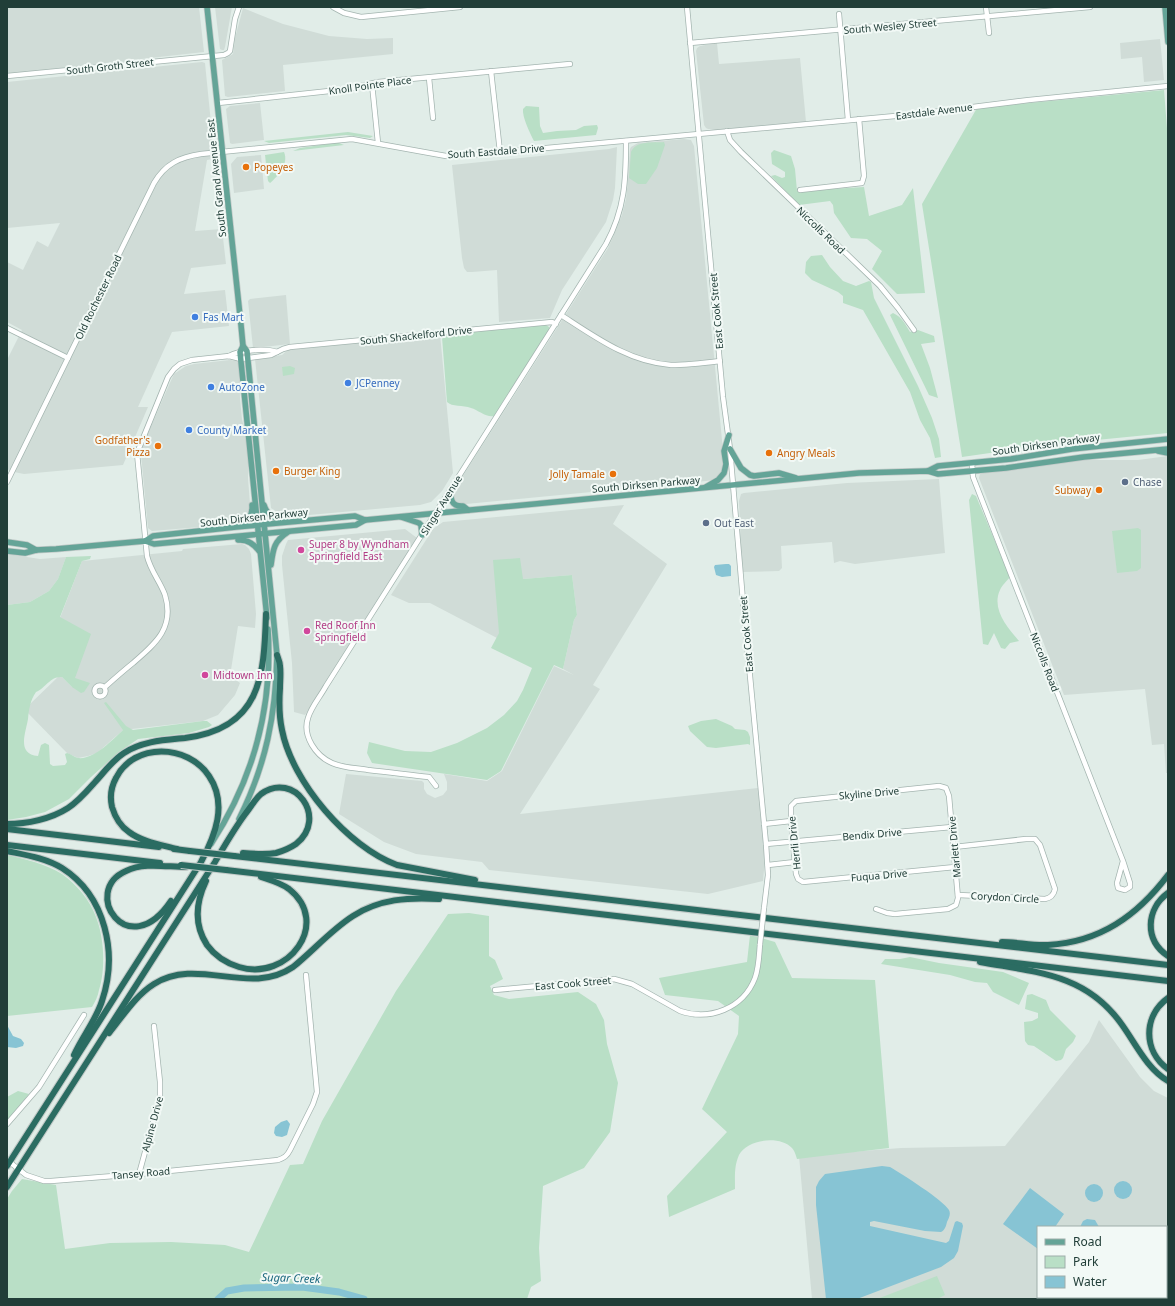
<svg xmlns="http://www.w3.org/2000/svg" width="1175" height="1306" viewBox="0 0 1175 1306" font-family="'Noto Sans',sans-serif">
  <style>
    .built { fill: #d0dcd7; fill-rule: evenodd }
    .green { fill: #b9dfc6 }
    .water { fill: #87c4d4 }
    .lines { fill: none; stroke-linecap: round; stroke-linejoin: round }
    .river { stroke: #87c4d4; stroke-width: 7 }
    .minor-casing { stroke: #a4b5b0; stroke-width: 6 }
    .major-casing { stroke: #c1c9c7; stroke-width: 7 }
    .highway-casing { stroke: #c1c9c7; stroke-width: 8 }
    .minor { stroke: #fff; stroke-width: 4.5 }
    .major { stroke: #64a497; stroke-width: 5.5 }
    .highway { stroke: #2b6c62; stroke-width: 6 }
    .minor-bridge-casing { stroke: #a4b5b0; stroke-width: 6; stroke-linecap: butt }
    .highway-bridge-casing { stroke: #c1c9c7; stroke-width: 8; stroke-linecap: butt }
    .minor-bridge { stroke: #fff; stroke-width: 4.5 }
    .highway-bridge { stroke: #2b6c62; stroke-width: 6 }
    .food-dot { fill: #e8710a; stroke: #f2f9f6; stroke-width: 1.5 }
    .shop-dot { fill: #3f7fe0; stroke: #f2f9f6; stroke-width: 1.5 }
    .service-dot { fill: #5c6f8a; stroke: #f2f9f6; stroke-width: 1.5 }
    .hotel-dot { fill: #d1479c; stroke: #f2f9f6; stroke-width: 1.5 }
    .labels { text-anchor: middle; stroke-width: 4; stroke-linejoin: round; paint-order: stroke }
    .street-label { font-size: 10px; fill: #213e38; stroke: #f2f9f6 }
    .food-label { font-size: 10px; fill: #c56008; stroke: #f2f9f6; text-anchor: start }
    .shop-label { font-size: 10px; fill: #366cbe; stroke: #f2f9f6; text-anchor: start }
    .service-label { font-size: 10px; fill: #4e5e75; stroke: #f2f9f6; text-anchor: start }
    .hotel-label { font-size: 10px; fill: #b23c85; stroke: #f2f9f6; text-anchor: start }
    .water-label { font-size: 11px; font-style: italic; fill: #18667d; stroke: #f2f9f6 }
  </style>
  <rect width="100%" height="100%" fill="#e1ede8"/>
  <g class="built">
    <path d="M7,7H199L204,52L7,74Z"/>
    <path d="M215,7H232L225,47L224,50H222L220,49Z"/>
    <path d="M243,8L283,24L329,36L367,39L393,38V54L283,65L285,91L228,97L225,96L222,60L233,54L235,38Z"/>
    <path d="M1160,39L1164,80L1144,82L1142,57L1121,59L1120,43Z"/>
    <path d="M717,43L719,64L800,58L806,122L716,130L708,129L706,128L704,125L696,51L697,48L700,46Z"/>
    <path d="M202,62L205,63L213,143L212,159L207,160L195,231L222,229L226,264L191,268L184,294L225,290L229,326L172,332L138,407H148L123,465L24,474L14,472L7,469V360L22,330L7,322V262L23,270L37,241L48,247L60,223L7,228V82Z"/>
    <path d="M260,103L264,140L232,144L230,143L226,109L230,106Z"/>
    <path d="M684,139L691,140L694,146L724,461L722,474L714,480L706,481L466,504H459L454,502L453,494L459,482L608,248L613,237L622,215L626,199L628,179L630,149L631,147L638,143Z"/>
    <path d="M617,147L615,188L613,200L606,222L562,290L550,318L499,322L497,270L472,272H467L464,268L462,258L452,165L609,149Z"/>
    <path d="M261,155L264,189L234,193L231,164L237,157Z"/>
    <path d="M286,295L290,344L253,348L248,301L250,299Z"/>
    <path d="M440,334L453,473L442,491L431,502L420,505L309,515L296,514L282,515L271,508L255,359L282,355L288,350L299,349Z"/>
    <path d="M230,360L237,361L239,366L240,399L242,419L246,438L248,460V478L250,504L249,514L245,520L237,524L152,531L148,528L141,454L143,445L169,385L174,374L186,366L194,364Z"/>
    <path d="M1168,456V773H1166L1164,744L1152,745L1145,689L1064,695L979,478L980,474L987,472L1080,460H1138Z"/>
    <path d="M939,479L945,553L855,564L840,561L834,563L832,542L781,546L782,568L779,571L742,572L739,501L741,494L744,493L847,483Z"/>
    <path d="M624,505L613,524L667,564L593,685L600,689L520,814L758,788L765,859L763,881L708,894L489,870L482,862L416,854L384,842L339,814L346,774L422,781L424,783V789L427,794L435,798L443,795L447,790V782L444,774L487,781L502,771L554,666L574,675L563,669L574,620L577,615L572,575L523,579L497,638L430,603H409L391,595L433,529L443,522Z"/>
    <path d="M405,529L417,538L305,715L294,712L292,663L282,565V556L286,544L288,540Z"/>
    <path d="M242,544L245,545L249,549L251,554L256,614L255,628L238,626L230,676L240,683L235,695L218,715L203,721L123,730L97,753L88,756L78,758L67,753L28,713L29,705L58,677H62L72,687L60,618L82,561L182,551L183,549Z"/>
    <path d="M7,554L40,559L66,557L58,579L49,591L30,602L7,605Z"/>
    <path d="M1099,1020L1140,1077L1154,1091L1168,1098V1299H812L799,1156L901,1148L1005,1146L1089,1042ZM1038,1227H1166V1297H1038Z"/>
  </g>
  <g class="green">
    <path d="M1164,90L1168,141V433L1045,445L962,457L922,204L977,108Z"/>
    <path d="M526,106L539,107L540,126L543,133L557,131L576,130L584,126L597,125L598,128L596,135L534,141C530,133 522,117 523,109Z"/>
    <path d="M348,132L373,136L370,138L346,135L269,143L264,141Z"/>
    <path d="M664,142L665,145L657,168L646,184H638L629,178L631,152C636,140 654,143 664,142Z"/>
    <path d="M334,143H339L344,145L293,151L300,148Z"/>
    <path d="M774,150L791,156L795,169L797,191L864,187L869,216L902,205L913,188L925,293L897,294L872,269L882,251L867,239L851,238L834,213L833,205L830,201L799,205L771,176L775,175L782,178L785,177V172L772,164L771,153Z"/>
    <path d="M284,152C289,164 278,176 270,183L268,181L265,155Z"/>
    <path d="M822,255L830,267L843,281L856,286L869,281L871,282L874,298L918,386L932,418L939,439L941,457L935,458L930,438L920,420L910,392L863,310L843,303V296L838,292L812,280L805,273L806,262L811,256Z"/>
    <path d="M893,313C902,317 905,324 910,332L918,330L934,336L935,342L921,344L930,368L938,398L929,395L890,315Z"/>
    <path d="M546,325L549,327V330L494,416C487,418 478,410 471,408C463,405 452,407 447,402L442,337L445,334Z"/>
    <path d="M290,366L295,368L294,374L283,376L282,367Z"/>
    <path d="M972,494L976,496L1010,577C1007,581 1002,585 1000,590C991,609 1008,628 1019,641L1010,643L1005,649L1001,648L994,633L988,645L983,644L969,500Z"/>
    <path d="M1138,528L1141,530V568L1137,571L1117,573L1112,531Z"/>
    <path d="M91,556L90,559L82,561L60,617L91,634L75,678L90,683L84,692L81,693L72,687L62,677C50,676 46,688 36,692C30,701 29,709 28,719C26,732 16,754 38,756L41,745L45,743L49,745L50,764L53,766L65,765L67,762L65,754L67,753C71,754 74,757 78,758C94,760 112,740 123,730L104,703L106,702L126,726L133,730L203,721H207L212,725L209,727L189,733L138,739L119,752L91,777L69,799L45,812L26,817L7,820V605L30,602L49,591L58,579L66,557Z"/>
    <path d="M520,558L523,579L572,575L577,615L574,620L563,669L554,665L501,771L487,780L372,763L367,753L369,742L405,751L431,752L457,743L487,728L504,715L517,701L523,690L532,668L491,648L499,633L493,560Z"/>
    <path d="M716,719L732,726L735,729L745,730L748,732L750,737V745L748,744L716,748L707,747L690,731L688,726L701,721Z"/>
    <path d="M7,855C25,859 46,864 62,874C77,885 90,900 96,917C104,937 106,969 99,990C98,996 95,1002 92,1007L7,1016Z"/>
    <path d="M469,913L489,916V956L495,960L503,979L490,986L494,995L509,999L578,992L596,1004L604,1020L607,1044L618,1083L610,1132L584,1168L543,1186L539,1248L541,1281L531,1287L527,1299H7V1199L12,1191L22,1179L56,1185L65,1249L110,1243L171,1242L225,1245L249,1252L290,1165L303,1164L322,1121L396,991L448,914Z"/>
    <path d="M750,935L775,942L792,978L875,980L889,1148L797,1159C796,1155 794,1150 792,1148C780,1135 747,1139 739,1155C734,1166 735,1177 735,1189L669,1217L667,1196L727,1132L702,1109L738,1034L739,1016L718,1001L665,995L659,978L747,962Z"/>
    <path d="M910,957L939,963L1003,972L1029,983L1019,1005L993,992L987,983L975,982L950,975L881,964L885,959H900Z"/>
    <path d="M1032,994L1046,1000L1050,1010L1076,1036L1073,1042L1066,1049L1063,1058L1061,1060L1056,1061L1034,1046L1028,1045L1025,1041L1024,1022L1032,1021L1038,1018V1013L1025,1009L1027,995Z"/>
    <path d="M18,1091L29,1094L7,1121V1097Z"/>
    <path d="M937,1276L945,1295L937,1299H877Z"/>
  </g>
  <g class="water">
    <path d="M726,564H729L731,566V576L722,577L716,575L714,567L715,565Z"/>
    <path d="M7,1025L13,1036L21,1039L24,1043L23,1046L16,1048L7,1047Z"/>
    <path d="M287,1120L290,1124L287,1135L282,1137L276,1136L274,1133L275,1127L281,1122Z"/>
    <path d="M882,1166L890,1167C902,1174 943,1200 949,1210C951,1214 949,1218 947,1222C946,1226 945,1230 941,1232L925,1231L874,1221L870,1222V1226L946,1243L949,1241L955,1222L957,1221L962,1223L963,1226L958,1251L954,1258L941,1267L857,1299H826L816,1205V1187L819,1181L825,1174Z"/>
    <circle cx="1123" cy="1190" r="9"/>
    <circle cx="1094" cy="1193" r="9"/>
    <path d="M1030,1188L1064,1214L1055,1227H1038V1249L1003,1224Z"/>
    <path d="M1087,1219L1095,1220L1099,1227H1080L1083,1221Z"/>
  </g>
  <g class="lines">
    <path class="river" d="M218,1299L227,1291L244,1288L302,1287L339,1292L364,1299"/>
    <defs>
      <g id="minor">
        <path d="M333,7L344,13L361,17L460,7"/>
        <path d="M687,7L723,397L730,449L744,613L766,844L768,875L764,908"/>
        <path d="M986,7L989,33"/>
        <path d="M839,14L848,120"/>
        <path d="M690,43L1090,7"/>
        <path d="M491,71L500,152"/>
        <path d="M7,76L224,55L228,53L230,51L235,19L239,7"/>
        <path d="M429,78L433,118"/>
        <path d="M372,84L378,143"/>
        <path d="M218,103L348,89L378,82L570,64"/>
        <path d="M727,131L730,140L741,152L880,286L898,308L914,330"/>
        <path d="M800,190L862,183L864,176L859,119"/>
        <path d="M561,315C595,337 629,362 671,365C687,365 704,363 720,361"/>
        <path d="M7,328L68,358"/>
        <path d="M229,356C239,350 265,348 277,352"/>
        <path d="M972,463L973,477L1123,861L1130,883V887L1125,890L1118,888L1117,883L1123,861"/>
        <path d="M7,482L154,183C165,164 180,157 201,154L352,139L446,156H460L917,114L1029,100L1168,86"/>
        <circle cx="100" cy="691" r="5.5"/>
        <path d="M105,687C114,679 123,671 133,663C155,644 175,628 165,595C160,581 151,572 147,556L137,453L168,377L174,369L180,364L192,360L229,356L241,359L271,355L283,349L290,347L552,322L556,324"/>
        <path d="M436,786L429,777C409,775 389,772 368,770C356,768 343,768 332,763C316,756 302,736 308,718C311,707 320,697 326,686L606,244C625,209 626,180 626,141"/>
        <path d="M764,824L791,821"/>
        <path d="M766,844L952,827"/>
        <path d="M954,847L1026,839H1035L1040,845L1055,889C1054,894 1051,898 1045,899L958,895"/>
        <path d="M768,865L795,862"/>
        <path d="M876,909L887,913L895,914L948,909L956,905L958,898L949,796L946,788L939,786L796,801L791,806V821L796,874L798,879L803,882L955,867"/>
        <path d="M495,990L614,979L632,984L680,1011C709,1021 743,1009 755,978C759,967 759,955 760,944"/>
        <path d="M7,1124L39,1087L84,1015"/>
        <path d="M7,1160L26,1175L44,1181H51L139,1174L278,1160C284,1158 287,1156 290,1150L313,1104L317,1092L306,975"/>
        <path d="M139,1174L160,1097V1082L154,1026"/>
      </g>
      <g id="major">
        <path d="M207,7L241,325L243,346L240,352L267,618"/>
        <path d="M1165,7L1168,42"/>
        <path d="M730,449L741,468L750,475L754,476L779,473L796,478"/>
        <path d="M1158,451L1168,453"/>
        <path d="M928,471L938,466L1011,459L1072,449L1168,439"/>
        <path d="M706,487L718,480L724,473L726,464L724,451L729,435"/>
        <path d="M451,489C450,498 451,507 463,506L468,510"/>
        <path d="M264,505C267,515 275,520 285,519"/>
        <path d="M401,517L419,523L421,525L422,535"/>
        <path d="M239,526C248,522 253,515 252,505"/>
        <path d="M238,540C248,539 254,544 259,551"/>
        <path d="M145,541L153,536L236,527L355,516L365,520L859,473L928,471L938,474L1006,468L1084,457L1168,449"/>
        <path d="M7,542L27,545L36,550"/>
        <path d="M7,551L25,553L36,550L56,549L145,541L154,544L356,525L365,520"/>
        <path d="M271,565C273,549 274,541 288,532"/>
        <path d="M239,819C266,765 276,714 277,655L247,351L243,346"/>
        <path d="M211,844C254,778 273,707 268,629"/>
      </g>
      <g id="highway">
        <path d="M277,655C278,658 280,662 280,666C281,673 280,681 280,688C279,702 279,716 282,730C292,782 348,847 397,865L475,880"/>
        <path d="M7,824C27,824 51,819 68,808C79,801 88,790 96,781C105,771 113,760 124,753C142,741 165,740 185,738C261,728 264,677 266,614"/>
        <path d="M7,829L159,847"/>
        <path d="M7,845L160,863"/>
        <path d="M174,849L190,851"/>
        <path d="M7,851C26,855 46,858 62,868C106,896 118,954 102,1001C96,1020 82,1037 74,1055"/>
        <path d="M234,856L1168,965"/>
        <path d="M226,870L1168,981"/>
        <path d="M206,881C196,902 194,925 207,945C215,956 226,963 239,967C288,982 332,923 289,889C281,883 270,880 261,877"/>
        <path d="M1168,893C1146,909 1144,940 1168,956"/>
        <path d="M171,901C128,965 80,891 126,871C144,862 167,867 186,867"/>
        <path d="M1002,942C1017,942 1032,946 1048,945C1100,942 1137,916 1168,875"/>
        <path d="M980,962C1034,972 1084,973 1120,1022C1135,1042 1146,1068 1168,1081"/>
        <path d="M1168,998C1143,1016 1143,1051 1168,1069"/>
        <path d="M109,1033C123,1016 135,996 154,984C198,956 249,997 293,967C313,951 331,930 353,916C379,899 409,897 439,899"/>
        <path d="M7,1166L201,862C215,836 228,804 209,776C188,744 134,742 116,778C111,787 110,798 112,807C115,817 120,826 129,832C142,842 162,845 177,849"/>
        <path d="M7,1187L215,862C225,845 234,829 246,813C251,807 255,799 261,794C294,770 329,818 296,844C290,848 283,851 276,853C265,855 254,854 243,853"/>
      </g>
    </defs>
    <use href="#minor" class="minor-casing"/>
    <use href="#major" class="major-casing"/>
    <use href="#highway" class="highway-casing"/>
    <use href="#minor" class="minor"/>
    <use href="#major" class="major"/>
    <use href="#highway" class="highway"/>
    <defs>
      <path id="minor-bridge" d="M760,944L764,908"/>
      <g id="highway-bridge">
        <path d="M190,851L234,856"/>
        <path d="M181,865L226,870"/>
      </g>
    </defs>
    <use href="#minor-bridge" class="minor-bridge-casing"/>
    <use href="#highway-bridge" class="highway-bridge-casing"/>
    <use href="#minor-bridge" class="minor-bridge"/>
    <use href="#highway-bridge" class="highway-bridge"/>
  </g>
  <g class="food-dot">
    <circle cx="246" cy="167" r="4"/>
    <circle cx="158" cy="446" r="4"/>
    <circle cx="769" cy="453" r="4"/>
    <circle cx="276" cy="471" r="4"/>
    <circle cx="613" cy="474" r="4"/>
    <circle cx="1099" cy="490" r="4"/>
  </g>
  <g class="shop-dot">
    <circle cx="195" cy="317" r="4"/>
    <circle cx="348" cy="383" r="4"/>
    <circle cx="211" cy="387" r="4"/>
    <circle cx="189" cy="430" r="4"/>
  </g>
  <g class="service-dot">
    <circle cx="1125" cy="482" r="4"/>
    <circle cx="706" cy="523" r="4"/>
  </g>
  <g class="hotel-dot">
    <circle cx="301" cy="550" r="4"/>
    <circle cx="307" cy="631" r="4"/>
    <circle cx="205" cy="675" r="4"/>
  </g>
  <g class="labels">
    <g class="street-label">
      <text transform="translate(890 26) rotate(-5)" y="4">South Wesley Street</text>
      <text transform="translate(110 66) rotate(-6)" y="4">South Groth Street</text>
      <text transform="translate(370 85) rotate(-8)" y="4">Knoll Pointe Place</text>
      <text transform="translate(934 111) rotate(-7)" y="4">Eastdale Avenue</text>
      <text transform="translate(496 151) rotate(-4)" y="4">South Eastdale Drive</text>
      <text transform="translate(216 178) rotate(-96)" y="4">South Grand Avenue East</text>
      <text transform="translate(821 230) rotate(44)" y="4">Niccolls Road</text>
      <text transform="translate(98 297) rotate(-64)" y="4">Old Rochester Road</text>
      <text transform="translate(716 311) rotate(-95)" y="4">East Cook Street</text>
      <text transform="translate(416 335) rotate(-6)" y="4">South Shackelford Drive</text>
      <text transform="translate(1046 444) rotate(-8)" y="4">South Dirksen Parkway</text>
      <text transform="translate(646 484) rotate(-5)" y="4">South Dirksen Parkway</text>
      <text transform="translate(441 505) rotate(-58)" y="4">Singer Avenue</text>
      <text transform="translate(254 517) rotate(-6)" y="4">South Dirksen Parkway</text>
      <text transform="translate(746 634) rotate(-95)" y="4">East Cook Street</text>
      <text transform="translate(1045 662) rotate(69)" y="4">Niccolls Road</text>
      <text transform="translate(869 793) rotate(-5)" y="4">Skyline Drive</text>
      <text transform="translate(872 834) rotate(-5)" y="4">Bendix Drive</text>
      <text transform="translate(794 843) rotate(-96)" y="4">Herrli Drive</text>
      <text transform="translate(954 847) rotate(-95)" y="4">Marlett Drive</text>
      <text transform="translate(879 875) rotate(-5)" y="4">Fuqua Drive</text>
      <text transform="translate(1005 897) rotate(3)" y="4">Corydon Circle</text>
      <text transform="translate(573 983) rotate(-5)" y="4">East Cook Street</text>
      <text transform="translate(152 1124) rotate(-75)" y="4">Alpine Drive</text>
      <text transform="translate(141 1173) rotate(-5)" y="4">Tansey Road</text>
    </g>
    <g class="food-label">
      <text x="254" y="171">Popeyes</text>
      <text x="150" y="444" text-anchor="end">Godfather's<tspan x="150" dy="12">Pizza</tspan></text>
      <text x="777" y="457">Angry Meals</text>
      <text x="284" y="475">Burger King</text>
      <text x="605" y="478" text-anchor="end">Jolly Tamale</text>
      <text x="1091" y="494" text-anchor="end">Subway</text>
    </g>
    <g class="shop-label">
      <text x="203" y="321">Fas Mart</text>
      <text x="356" y="387">JCPenney</text>
      <text x="219" y="391">AutoZone</text>
      <text x="197" y="434">County Market</text>
    </g>
    <g class="service-label">
      <text x="1133" y="486">Chase</text>
      <text x="714" y="527">Out East</text>
    </g>
    <g class="hotel-label">
      <text x="309" y="548">Super 8 by Wyndham<tspan x="309" dy="12">Springfield East</tspan></text>
      <text x="315" y="629">Red Roof Inn<tspan x="315" dy="12">Springfield</tspan></text>
      <text x="213" y="679">Midtown Inn</text>
    </g>
    <g class="water-label">
      <text transform="translate(291 1278) rotate(2)" y="4">Sugar Creek</text>
    </g>
  </g>
  <rect width="1175" height="1306" fill="none" stroke="#213e38" stroke-width="16"/>
  <rect x="1037" y="1226" width="130" height="72" fill="#f2f9f6" stroke="#9eaeaa"/>
  <rect x="1045" y="1239" width="20" height="6" fill="#64a497" stroke="#9eaeaa"/>
  <text x="1073" y="1246" font-size="12" fill="#213e38">Road</text>
  <rect x="1045" y="1256" width="20" height="12" fill="#b9dfc6" stroke="#9eaeaa"/>
  <text x="1073" y="1266" font-size="12" fill="#213e38">Park</text>
  <rect x="1045" y="1276" width="20" height="12" fill="#87c4d4" stroke="#9eaeaa"/>
  <text x="1073" y="1286" font-size="12" fill="#213e38">Water</text>
</svg>
